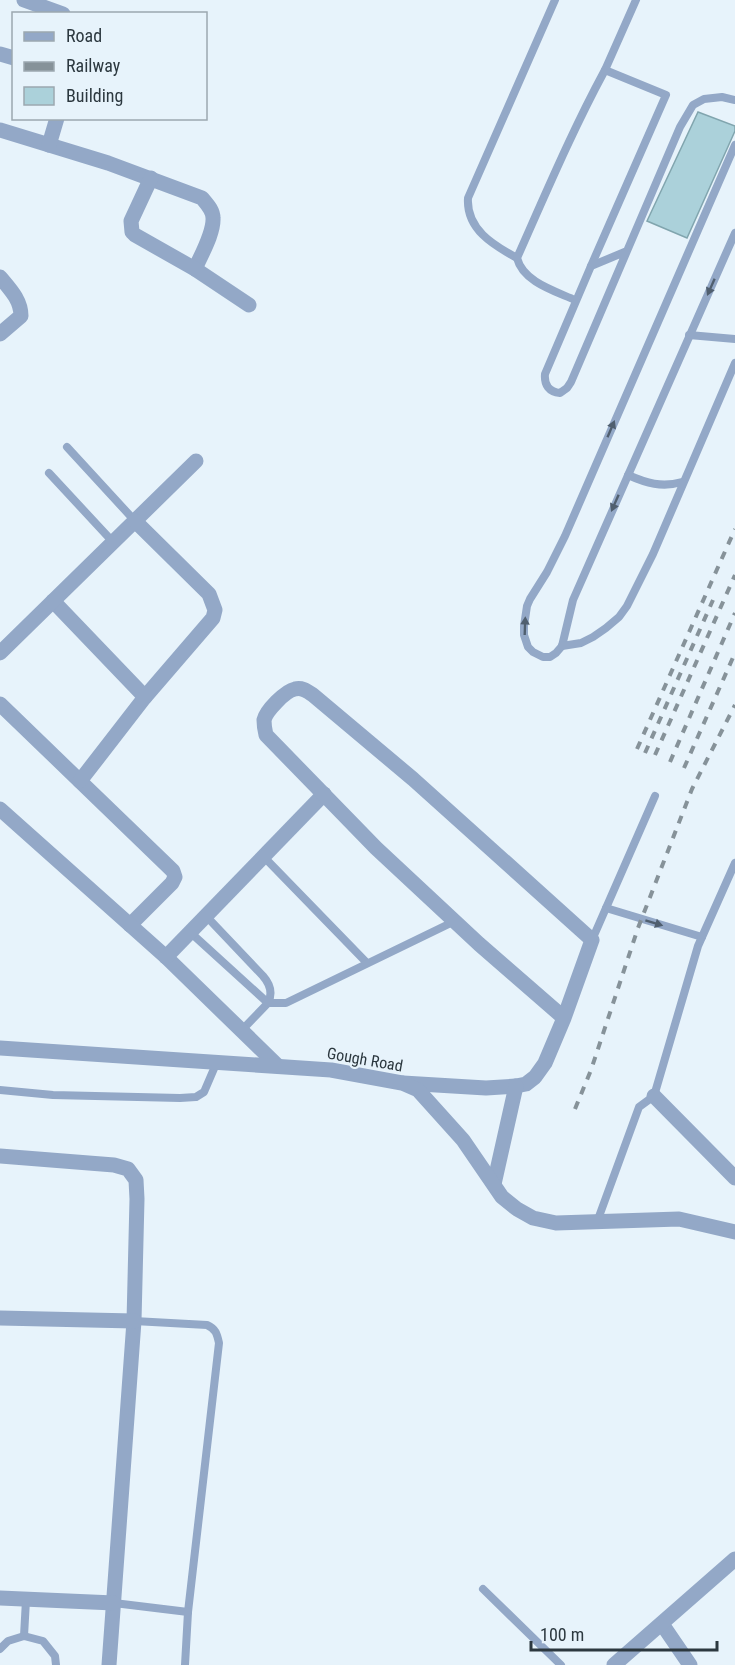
<svg xmlns="http://www.w3.org/2000/svg" width="735" height="1665" viewBox="0 0 735 1665" font-family="'Roboto Condensed',sans-serif">
  <style>
    .building { fill: #abd1da; stroke: #81a5ae; stroke-width: 1.5 }
    .lines { fill: none; stroke-linecap: round; stroke-linejoin: round }
    .service { stroke: #93a8c7; stroke-width: 8 }
    .minor { stroke: #93a8c7; stroke-width: 15 }
    .tertiary { stroke: #93a8c7; stroke-width: 15 }
    .rail { stroke: #869299; stroke-width: 4; stroke-dasharray: 8 8; stroke-linecap: butt }
    .oneway { fill: #505f6f }
    .labels { text-anchor: middle; stroke-width: 4.5; stroke-linejoin: round; paint-order: stroke }
    .street-label { font-size: 16px; fill: #2c383f; stroke: #e7f3fb }
  </style>
  <rect width="100%" height="100%" fill="#e7f3fb"/>
  <path class="building" d="M698,112L735,126V131L687,238L647,221Z"/>
  <g class="lines">
    <g class="service">
      <path d="M605,70L636,0"/>
      <path d="M735,145L565,536L547,572L530,599L527,606L524,626V635L528,647L533,652L543,657H550L556,653L562,646L573,600L735,233"/>
      <path d="M627,251L571,382L567,388L560,393C549,392 544,385 545,374L591,266L627,251L680,127L693,105L704,99L722,97L735,100"/>
      <path d="M517,258C493,245 466,229 468,198L555,0"/>
      <path d="M575,300C555,291 523,282 517,258C545,195 572,131 605,70L666,95L591,266"/>
      <path d="M689,335L735,339"/>
      <path d="M67,447L135,521"/>
      <path d="M49,473L113,542"/>
      <path d="M628,475C646,483 662,488 682,482"/>
      <path d="M562,646L581,643L593,637L606,628L619,617L627,606L653,554L735,363"/>
      <path d="M264,857L367,963"/>
      <path d="M606,908L702,937"/>
      <path d="M207,917L263,976C270,984 273,993 268,1003L242,1030"/>
      <path d="M191,933L268,1003H286L455,921"/>
      <path d="M592,940L655,796"/>
      <path d="M0,1090L53,1095L180,1098L196,1097L204,1092L216,1064"/>
      <path d="M597,1222L639,1107L654,1096L698,946L735,863"/>
      <path d="M134,1321L207,1325C216,1329 217,1334 219,1343L188,1612L185,1665"/>
      <path d="M483,1589L561,1665"/>
      <path d="M114,1603L188,1612"/>
      <path d="M24,1636L26,1600"/>
      <path d="M0,1649L8,1641L24,1636L43,1641L55,1656L56,1665"/>
    </g>
    <g class="minor">
      <path d="M24,0L63,14"/>
      <path d="M0,54L14,58"/>
      <path d="M0,130L108,163L202,198C207,204 213,210 213,218C214,233 201,255 195,269"/>
      <path d="M49,145L57,118"/>
      <path d="M151,178L131,221L132,232L135,235L195,269L249,305"/>
      <path d="M0,277C10,289 21,300 21,316L0,334"/>
      <path d="M53,601L145,697"/>
      <path d="M0,653L196,461"/>
      <path d="M0,704L173,871L175,877L172,883L130,925"/>
      <path d="M80,781L145,697L213,618L215,610L209,594L135,521"/>
      <path d="M0,809L166,957L278,1066"/>
      <path d="M166,957L324,794"/>
      <path d="M403,1083L486,1088L516,1086L526,1084L535,1077L545,1063L564,1018L592,940L413,779L313,695C307,691 302,687 295,689C285,691 266,711 264,720C264,725 265,731 266,735L376,848L479,944L564,1018"/>
      <path d="M654,1096L735,1178"/>
      <path d="M0,1156L114,1165L128,1169L136,1180L137,1199L134,1321L109,1665"/>
      <path d="M494,1184L516,1086"/>
      <path d="M0,1318L134,1321"/>
      <path d="M0,1598L114,1603"/>
      <path d="M662,1624L690,1665"/>
      <path d="M614,1665L735,1559"/>
    </g>
    <path class="tertiary" d="M0,1048L331,1070L402,1083L418,1090L463,1140L502,1197L517,1209L533,1218L556,1223L679,1219L735,1232"/>
    <g class="rail">
      <path d="M637,749L735,529"/>
      <path d="M645,753L713,600"/>
      <path d="M655,755L735,575"/>
      <path d="M670,762L735,613"/>
      <path d="M684,768L735,653"/>
      <path d="M575,1109L591,1070L638,928L692,789L735,705"/>
    </g>
  </g>
  <defs><path id="oneway-solid" d="M-6-.8H1V-3.2L6.5 0L1 3.2V.8H-6Z" transform="scale(1.5)"/></defs>
  <g class="oneway">
    <use href="#oneway-solid" transform="translate(711 287) rotate(114)"/>
    <use href="#oneway-solid" transform="translate(611 429) rotate(-67)"/>
    <use href="#oneway-solid" transform="translate(615 503) rotate(114)"/>
    <use href="#oneway-solid" transform="translate(525 626) rotate(-88)"/>
    <use href="#oneway-solid" transform="translate(654 923) rotate(17)"/>
  </g>
  <g class="labels">
    <g class="street-label">
      <text transform="translate(365 1059) rotate(10)" y="6">Gough Road</text>
    </g>
  </g>
  <rect x="12" y="12" width="195" height="108" fill="#e7f3fb" stroke="#9ca8b0" stroke-width="1.5"/>
  <rect x="24" y="32" width="30" height="9" fill="#93a8c7" stroke="#9ca8b0" stroke-width="1.5"/>
  <text x="66" y="42" font-size="18" fill="#2c383f">Road</text>
  <rect x="24" y="62" width="30" height="9" fill="#869299" stroke="#9ca8b0" stroke-width="1.5"/>
  <text x="66" y="72" font-size="18" fill="#2c383f">Railway</text>
  <rect x="24" y="87" width="30" height="18" fill="#abd1da" stroke="#9ca8b0" stroke-width="1.5"/>
  <text x="66" y="102" font-size="18" fill="#2c383f">Building</text>
  <path d="M531 1641v9h186v-9" fill="none" stroke="#2c383f" stroke-width="3"/>
  <text x="540" y="1641" font-size="18" fill="#2c383f" stroke="#e7f3fb" stroke-width="4.5" paint-order="stroke">100 m</text>
</svg>
